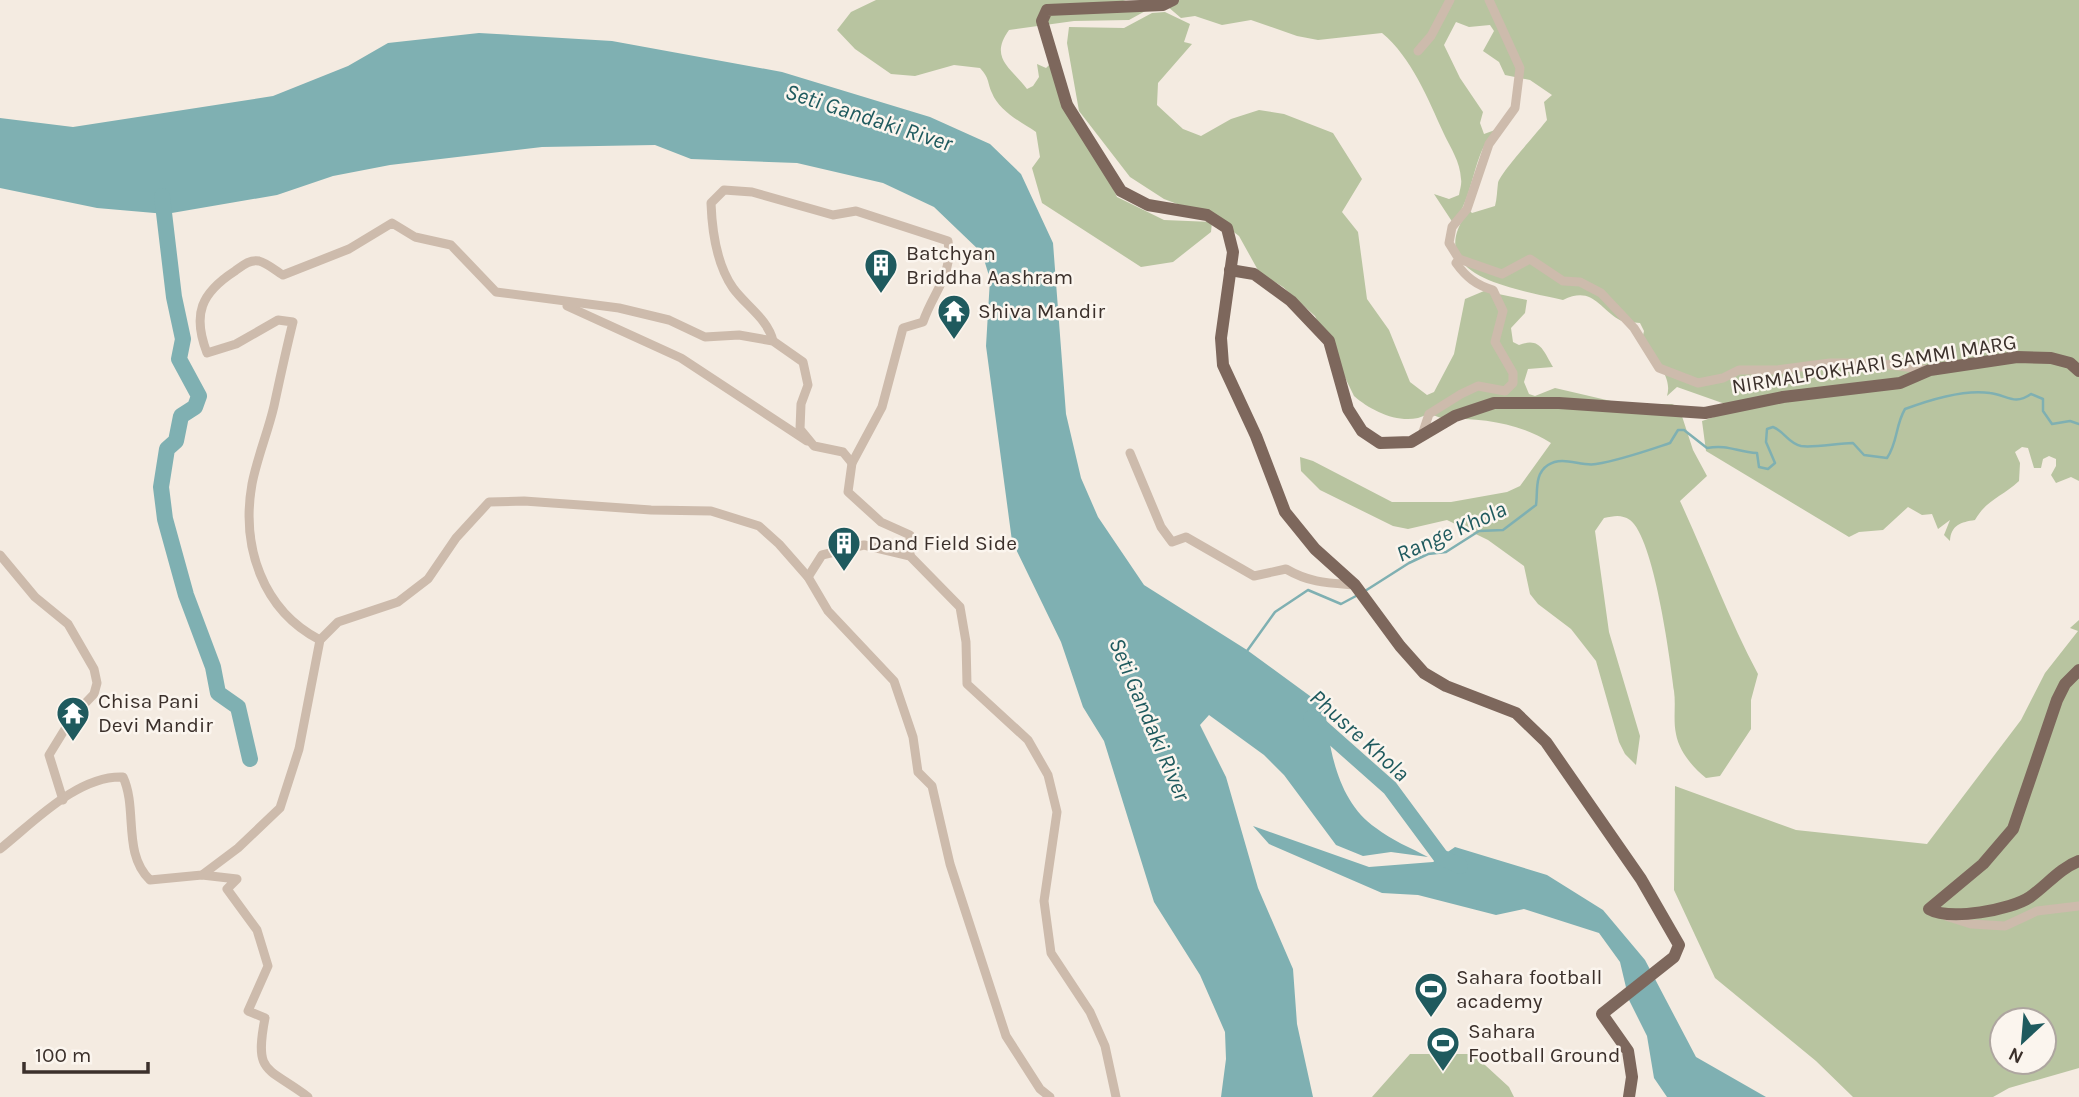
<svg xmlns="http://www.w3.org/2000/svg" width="2079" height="1097" viewBox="0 0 2079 1097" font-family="Karla,sans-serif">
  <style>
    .green { fill: #b8c4a0; fill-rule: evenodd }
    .water { fill: #7fb0b2 }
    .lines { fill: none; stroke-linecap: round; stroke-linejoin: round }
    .stream { stroke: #7fb0b2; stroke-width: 2.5 }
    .river { stroke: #7fb0b2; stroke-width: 16 }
    .minor { stroke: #cdbbac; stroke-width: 9 }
    .major { stroke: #7d675c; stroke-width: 12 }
    .labels { text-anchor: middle; stroke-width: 5; stroke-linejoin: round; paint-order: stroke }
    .poi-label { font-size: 21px; fill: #3b302b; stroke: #fbf5ee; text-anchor: start }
    .street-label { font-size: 21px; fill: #3b302b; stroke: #fbf5ee }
    .water-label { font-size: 23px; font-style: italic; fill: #1f5a5e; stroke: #fbf5ee }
  </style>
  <rect width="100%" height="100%" fill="#f4ebe1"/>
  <g class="green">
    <path d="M876,0H1123L1149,9L1129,20L1074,21L1009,30C989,58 1010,67 1027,89L1033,86L1039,77L1037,64L1046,68L1053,61L1117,197L1164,220L1212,222L1211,232L1173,262L1141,267L1042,203L1032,168L1040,157L1036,132C1021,122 999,111 992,93C987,82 990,79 980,68L954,65L915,76L891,74L855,49L837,30L851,12Z"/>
    <path d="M1160,0H2079V481L2071,477L2056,483L2051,475L2056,466V459L2049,456L2043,459L2041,468H2034L2028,448L2022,447L2015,452L2020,463L2019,481C2002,497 1987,499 1975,520C1961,522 1951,525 1950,541L1944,535L1950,520L1938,529L1932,514L1922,515L1908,507L1883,530L1859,532L1849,537L1706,451L1702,421L1717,416L1728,405L1677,387L1667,396C1673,376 1654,358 1641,344L1644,331L1640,323C1633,322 1623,323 1618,319C1598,306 1591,286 1563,300C1518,289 1419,277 1469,210L1472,213L1495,206C1497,198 1497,191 1498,183C1500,173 1537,133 1547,120L1544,102L1552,95L1530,80L1505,75L1499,62L1483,51L1494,31L1490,25L1469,27L1456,22L1444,45L1460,78L1483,112L1480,123L1484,134L1495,130C1472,154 1475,196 1453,223L1434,194L1449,199L1459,195C1460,189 1462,184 1461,179C1460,161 1451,149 1444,134C1428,99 1412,58 1382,33L1318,40L1297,36L1251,20L1222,25L1195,16L1181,18Z"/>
    <path d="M1165,12L1190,24L1184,42L1192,44L1158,83L1157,105L1183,129L1201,136L1231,119L1259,110L1284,114L1333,133L1362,179L1342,212L1358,232L1367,299L1389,330L1410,382L1427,395L1434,392L1454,354L1465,299L1484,291L1527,300L1525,313L1511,328L1513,342L1519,345C1540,337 1543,350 1553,367L1528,369L1524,382L1529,394L1535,396L1555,388L1628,405L1672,404L1679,407L1693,450L1707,476L1680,501C1707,559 1728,618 1758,674L1751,700V729L1720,776L1706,778C1693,768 1679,751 1676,734C1673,720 1676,705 1674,691C1670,658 1654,538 1630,520C1621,514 1614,516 1604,518L1595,531L1609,632L1640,736L1636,765L1625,754L1619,742L1596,661L1571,629L1538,604L1530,594L1524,566L1488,540L1447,520L1408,529L1393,526L1320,490L1301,471L1300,457L1313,461L1392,502H1451L1507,492L1520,486L1551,443C1517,422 1483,419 1444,418C1438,418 1433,414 1428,414C1425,415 1422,417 1418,418C1396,423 1370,410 1354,396L1315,316L1283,287L1259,272L1239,236L1217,219L1164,199L1130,177L1079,111L1067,43L1069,27L1124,28L1152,13Z"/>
    <path d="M2079,620V1068L2009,1088L1993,1097H1853L1816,1061L1715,978L1674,890L1675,786L1796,830L1927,844L2021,720L2045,673L2078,631L2070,628ZM2002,1020H2044V1062H2002Z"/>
    <path d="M1447,1049L1451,1054H1473L1509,1087L1514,1097H1372L1410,1054H1441Z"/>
  </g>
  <g class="water">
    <path d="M479,33L612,41L782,72L930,117L990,144L1021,174L1053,243L1066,414L1081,478L1098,517L1144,585L1247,650L1325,707C1329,750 1338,802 1376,828C1391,840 1411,848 1428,857L1391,852L1363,856L1336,845L1284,775L1264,755L1209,715L1200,725L1226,777L1258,888L1293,969L1297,1024L1313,1097H1221L1226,1059L1225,1032L1200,975L1154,902L1104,741L1083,707L1061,642L1012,541L986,346L990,279L982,253L934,207L883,183L797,163L691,159L655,145L542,147L390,165L333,176L277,195L166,214L97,208L0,188V118L73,127L273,96L348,66L388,43Z"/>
    <path d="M1253,826L1369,867L1433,862L1455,847L1547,875L1603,910L1645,960L1696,1057L1766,1097H1667L1654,1078L1647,1036L1629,1000L1620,962L1599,933L1524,909L1496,915L1418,895L1382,893L1269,844Z"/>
  </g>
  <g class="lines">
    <g class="stream">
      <path d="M1365,591L1409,563L1428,554L1446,552L1479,531L1503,530L1536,505C1538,492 1534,474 1548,465C1563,455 1581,467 1596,464C1621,460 1646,451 1670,443L1678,430H1684L1707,448C1728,444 1737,452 1757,453L1759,467L1768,469L1775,463L1766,442L1767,429L1773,427C1784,431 1788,443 1801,446C1814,448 1838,443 1853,443L1864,455L1887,458C1898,442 1895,426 1905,409C1929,400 1964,389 1990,393C2007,395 2014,406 2031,394L2043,399V411L2052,424L2070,421L2079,424"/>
      <path d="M1247,651L1275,612L1308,590L1341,604L1356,596"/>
    </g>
    <g class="river">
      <path d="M162,196L174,297L183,339L179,359L199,396L195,407L181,416L176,441L167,449L161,487L165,519L186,595L213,667L218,693L238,707L250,759"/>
      <path d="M1311,718L1390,788L1441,857L1460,866"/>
    </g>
    <g class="minor">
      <path d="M1418,51L1431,36L1450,0"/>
      <path d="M1459,259L1502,274L1530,259L1563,281L1580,282L1601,293L1634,328L1659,368L1698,383L1723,378L1739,370H1777L1830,363H1875L1930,370"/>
      <path d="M567,306L681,358L807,441"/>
      <path d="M773,341C768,319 746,306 733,288C717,265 712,231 711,203L724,190L752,192L833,215L856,211L948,241C953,276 934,290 923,322L903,328L882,407L852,463L848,492L881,522L910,535V556"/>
      <path d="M1422,435L1429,414L1461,394L1478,386L1505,391L1513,383V373L1495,342L1503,311L1493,290C1476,285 1466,277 1456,263L1459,259L1449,243L1452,227L1467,209L1489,144L1515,108L1520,68L1489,0"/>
      <path d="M1130,453L1161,527L1172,542L1186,537L1254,576L1286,569C1310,583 1328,583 1355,585"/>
      <path d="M0,555L35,597L68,624L94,669L97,683L94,694L73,716L49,755L63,800"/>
      <path d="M808,577L822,555L864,545L910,556L960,607L966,642L967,684L1028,740L1048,775L1057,812L1044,901L1051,953L1090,1012L1105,1046L1116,1097"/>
      <path d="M320,640C262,610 241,546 252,484C257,458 268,432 274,406C280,378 286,350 293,322L278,320L236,344L207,353C192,314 201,293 235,271C242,266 250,259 259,261C267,263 276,271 283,275L349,249L392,223L415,237L451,245L496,292L619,308L669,320L705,337L739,335L773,341L803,362L808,385L801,404L800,429L814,446L843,452L852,463"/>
      <path d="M0,849C34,822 78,775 123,777C138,809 122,853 150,880L202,875L238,848L280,808L299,749L320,640L338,622L398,602L428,579L456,538L489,502L524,501L651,510L711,511L759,526L779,544L808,577L828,611L894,681L913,737L918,772L932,786L950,864L1006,1036L1040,1089L1050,1097"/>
      <path d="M202,875L237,879L227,889L257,930L268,966L248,1011L265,1018C254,1075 267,1066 308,1097"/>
      <path d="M1946,916L1971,924L2005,926L2037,911L2079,906"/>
    </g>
    <g class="major">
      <path d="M1173,0L1163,5L1047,10L1042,21L1067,105L1121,191L1148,205L1207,215L1227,228L1233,252L1221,338L1223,365L1256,436L1285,512L1315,549L1355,585L1400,646L1424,673L1446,686L1516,713L1546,742L1641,879L1679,945L1674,957L1602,1014L1628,1051L1632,1077L1629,1097"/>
      <path d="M1230,270L1254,274L1291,301L1329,341L1348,409L1362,431L1380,443L1411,442L1455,416L1494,403H1559L1705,413L1783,397L1900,383L1930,370L2017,357L2051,358L2070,363L2079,371"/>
      <path d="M2079,670L2065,684L2057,700L2013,829L1983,864L1929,909C1950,921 2011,910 2030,897C2047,885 2060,868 2079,861"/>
    </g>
  </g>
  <defs>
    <symbol id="building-pin" viewBox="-11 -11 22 30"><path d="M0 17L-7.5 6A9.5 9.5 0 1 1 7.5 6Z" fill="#1f5a5e" stroke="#fbf5ee"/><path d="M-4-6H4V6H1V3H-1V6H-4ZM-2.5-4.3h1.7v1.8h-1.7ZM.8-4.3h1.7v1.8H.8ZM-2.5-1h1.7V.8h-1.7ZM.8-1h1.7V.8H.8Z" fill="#fff"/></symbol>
    <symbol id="temple-pin" viewBox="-11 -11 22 30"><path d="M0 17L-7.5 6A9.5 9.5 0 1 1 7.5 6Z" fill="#1f5a5e" stroke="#fbf5ee"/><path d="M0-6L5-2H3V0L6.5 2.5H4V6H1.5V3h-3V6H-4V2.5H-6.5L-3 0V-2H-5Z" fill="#fff"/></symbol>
    <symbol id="stadium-pin" viewBox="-11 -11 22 30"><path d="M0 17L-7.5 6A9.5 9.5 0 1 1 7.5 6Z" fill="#1f5a5e" stroke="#fbf5ee"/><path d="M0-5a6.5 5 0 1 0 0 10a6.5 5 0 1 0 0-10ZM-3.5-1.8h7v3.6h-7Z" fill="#fff"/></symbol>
  </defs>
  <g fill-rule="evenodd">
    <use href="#building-pin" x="862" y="246" width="38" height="52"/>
    <use href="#temple-pin" x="935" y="292" width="38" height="52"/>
    <use href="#building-pin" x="825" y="524" width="38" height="52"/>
    <use href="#temple-pin" x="54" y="694" width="38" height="52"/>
    <use href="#stadium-pin" x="1412" y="970" width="38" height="52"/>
    <use href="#stadium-pin" x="1424" y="1024" width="38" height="52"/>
  </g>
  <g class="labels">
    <g class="poi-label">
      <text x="906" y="260">Batchyan<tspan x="906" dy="24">Briddha Aashram</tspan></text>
      <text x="978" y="318">Shiva Mandir</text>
      <text x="868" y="550">Dand Field Side</text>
      <text x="98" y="708">Chisa Pani<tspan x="98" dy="24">Devi Mandir</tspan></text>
      <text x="1456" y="984">Sahara football<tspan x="1456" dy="24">academy</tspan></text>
      <text x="1468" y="1038">Sahara<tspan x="1468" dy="24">Football Ground</tspan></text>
    </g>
    <g class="street-label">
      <text transform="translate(1874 364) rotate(-9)" y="7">NIRMALPOKHARI SAMMI MARG</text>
    </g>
    <g class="water-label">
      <text transform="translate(869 117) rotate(18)" y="8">Seti Gandaki River</text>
      <text transform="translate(1451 531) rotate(-24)" y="8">Range Khola</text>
      <text transform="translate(1150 719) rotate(67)" y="8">Seti Gandaki River</text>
      <text transform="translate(1360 735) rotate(42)" y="8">Phusre Khola</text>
    </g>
  </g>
  <g transform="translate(2023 1041) rotate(206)"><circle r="33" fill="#fbf5ee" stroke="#aea6a0" stroke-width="2"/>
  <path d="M0-5L12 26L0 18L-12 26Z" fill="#1f5a5e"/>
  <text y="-10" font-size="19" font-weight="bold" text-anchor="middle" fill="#3b302b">N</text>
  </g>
  <path d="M24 1062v10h124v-10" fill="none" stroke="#3b302b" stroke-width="3.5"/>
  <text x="35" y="1062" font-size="21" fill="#3b302b" stroke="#fbf5ee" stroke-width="5" paint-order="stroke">100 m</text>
</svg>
